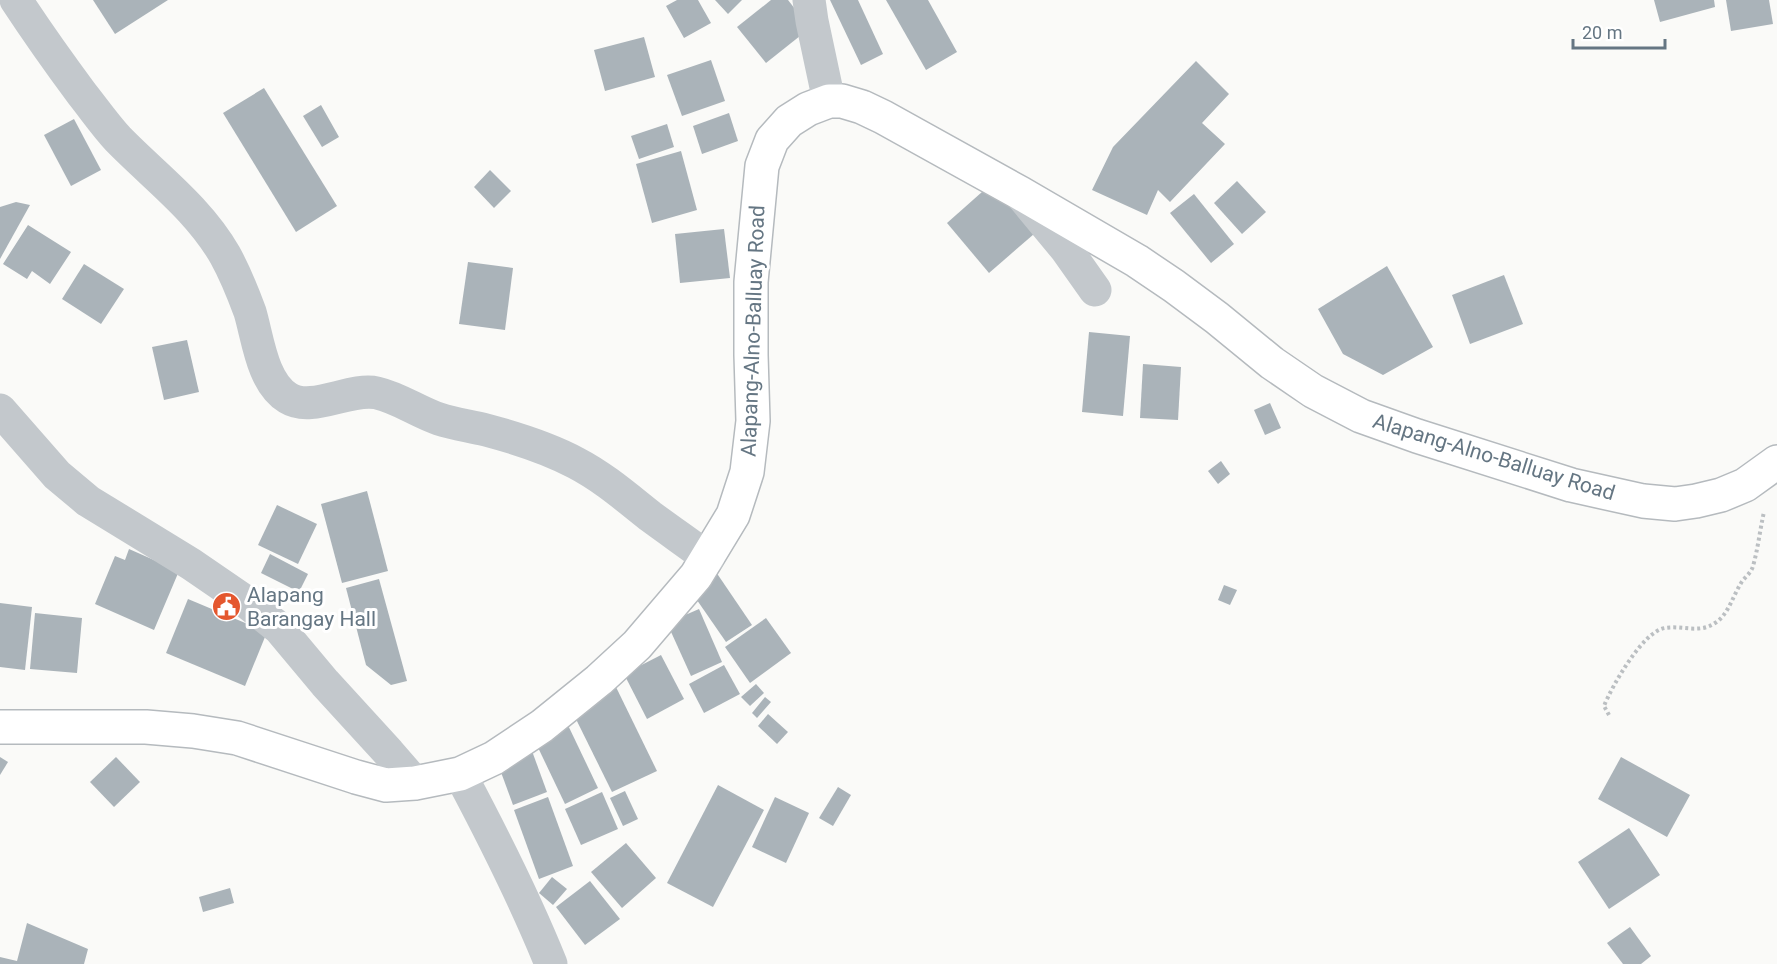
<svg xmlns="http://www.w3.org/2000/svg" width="1777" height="964" viewBox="0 0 1777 964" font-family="Roboto,sans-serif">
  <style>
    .building { fill: #aab3b9 }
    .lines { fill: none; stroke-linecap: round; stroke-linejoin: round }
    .major-casing { stroke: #b5babe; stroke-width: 36 }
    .path { stroke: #bbbfc2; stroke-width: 4; stroke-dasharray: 3 3; stroke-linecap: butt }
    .minor { stroke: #c3c8cc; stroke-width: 33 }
    .major { stroke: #fff; stroke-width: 33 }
    .labels { text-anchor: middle; stroke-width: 6; stroke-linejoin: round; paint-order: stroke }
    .street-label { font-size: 21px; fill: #657683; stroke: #fff }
    .poi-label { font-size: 21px; fill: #657683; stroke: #fff; text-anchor: start }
  </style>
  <rect width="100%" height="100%" fill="#fafaf8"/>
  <g class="building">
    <path d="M93,0H168L115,34Z"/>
    <path d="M677,0H698L711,23L684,38L666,6Z"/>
    <path d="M715,0H742L728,14Z"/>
    <path d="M771,0H788L810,28L766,63L737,27Z"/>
    <path d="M830,0H858L883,54L861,65Z"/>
    <path d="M886,0H928L957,52L926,70Z"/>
    <path d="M1654,0H1714L1715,7L1660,22Z"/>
    <path d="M1726,0H1769L1773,24L1731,31Z"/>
    <path d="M644,37L655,77L605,91L594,50Z"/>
    <path d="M711,60L725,101L682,116L667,75Z"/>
    <path d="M1196,61L1229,94L1202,123L1225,144L1170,202L1158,190L1147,215L1092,190L1113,147Z"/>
    <path d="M264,88L337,206L296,232L223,113Z"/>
    <path d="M321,105L339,137L322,147L303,116Z"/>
    <path d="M729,113L738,141L702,154L693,126Z"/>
    <path d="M74,119L101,170L71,186L44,135Z"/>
    <path d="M667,124L674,147L639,159L631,136Z"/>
    <path d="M681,151L697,210L652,223L636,164Z"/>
    <path d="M490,170L511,191L494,208L474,187Z"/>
    <path d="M1237,181L1266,212L1242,234L1214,203Z"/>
    <path d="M991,184L1034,234L989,273L947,223Z"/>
    <path d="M1194,194L1234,244L1211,263L1170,213Z"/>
    <path d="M16,202L30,205L0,259V207Z"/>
    <path d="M28,225L71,252L50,284L32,271L27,279L3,264Z"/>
    <path d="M724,229L730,278L680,283L675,234Z"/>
    <path d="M468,262L513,268L505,330L459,324Z"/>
    <path d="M84,264L124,289L101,324L62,299Z"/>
    <path d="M1387,266L1433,347L1383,375L1343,354L1318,309Z"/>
    <path d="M1504,275L1523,324L1470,344L1452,295Z"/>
    <path d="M1089,332L1130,336L1123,416L1082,412Z"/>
    <path d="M187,340L199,392L164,400L152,347Z"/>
    <path d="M1143,364L1181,367L1178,420L1140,418Z"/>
    <path d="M1270,403L1281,428L1265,435L1254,410Z"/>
    <path d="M1221,461L1230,474L1218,484L1208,471Z"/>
    <path d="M367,491L388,571L342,583L321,504Z"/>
    <path d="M277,505L317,524L298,564L258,545Z"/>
    <path d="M129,549L179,571L154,630L95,604L115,556L125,560Z"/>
    <path d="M270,554L308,574L299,592L261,573Z"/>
    <path d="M716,572L752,625L726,642L690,590Z"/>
    <path d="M379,579L407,681L391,685L366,665L346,588Z"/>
    <path d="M1224,585L1237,590L1230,605L1218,600Z"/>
    <path d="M188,599L267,632L245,686L166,653Z"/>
    <path d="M0,603L32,607L25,670L0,667Z"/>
    <path d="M699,609L722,662L691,676L667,623Z"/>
    <path d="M35,613L82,618L77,673L30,669Z"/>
    <path d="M766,618L791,653L750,683L725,647Z"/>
    <path d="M661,655L684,699L647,719L624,674Z"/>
    <path d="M724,665L740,694L704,713L689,684Z"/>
    <path d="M756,684L764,693L750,706L741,697Z"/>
    <path d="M615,685L657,771L612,792L570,707Z"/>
    <path d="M765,697L771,702L757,718L752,713Z"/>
    <path d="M768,714L788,732L777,744L758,726Z"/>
    <path d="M566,721L598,788L565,804L533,737Z"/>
    <path d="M532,751L547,792L513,805L498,764Z"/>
    <path d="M0,757L8,762L0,775Z"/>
    <path d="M116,757L140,782L114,807L90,782Z"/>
    <path d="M1621,757L1690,795L1667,837L1598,799Z"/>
    <path d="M718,785L764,810L713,907L667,883Z"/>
    <path d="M838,787L851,795L833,826L819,818Z"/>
    <path d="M625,791L638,819L623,826L610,798Z"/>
    <path d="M602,792L618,829L581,845L565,809Z"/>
    <path d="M548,797L573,866L539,879L514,810Z"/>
    <path d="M775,797L809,813L786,863L752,847Z"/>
    <path d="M1629,828L1660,875L1609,909L1578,862Z"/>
    <path d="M626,843L656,878L622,908L591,872Z"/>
    <path d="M552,877L567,889L553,905L539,893Z"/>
    <path d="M590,881L620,919L585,945L556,907Z"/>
    <path d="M230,888L234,903L203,912L199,897Z"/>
    <path d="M27,923L88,949L84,964H0V957L17,961Z"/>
    <path d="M1630,927L1651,956L1641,964H1623L1607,943Z"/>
  </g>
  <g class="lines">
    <defs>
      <path id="major" d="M0,727H146L193,731L237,738L356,777L386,785L415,783L460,774L494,758L542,726L599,680L637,645L696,576L733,515L747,472L753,421L751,355V282L762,166L772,140L789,121L808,109L829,101H842L862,107L883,117L1020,193L1137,261L1174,286L1217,318L1272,363L1313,391L1361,416L1417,436L1571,485L1643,501L1675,504L1696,501L1721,495L1745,485L1777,462"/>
    </defs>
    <use href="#major" class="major-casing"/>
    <path class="path" d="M1609,715L1604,706C1612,686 1643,631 1665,628C1682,625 1699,634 1715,623C1728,615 1732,598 1740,585C1743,578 1751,574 1753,566C1758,549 1760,529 1764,512"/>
    <g class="minor">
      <path d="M16,0C37,32 59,63 82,94C94,109 105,125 118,139C155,177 198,208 225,255C235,273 243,293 250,312C258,339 262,382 288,398C312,413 350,387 377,393C399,398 418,412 439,419C454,424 470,426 486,430C516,438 548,448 576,463C603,477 626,497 650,516C669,530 689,544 708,558"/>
      <path d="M809,0L812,21L829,101"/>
      <path d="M1023,197L1066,249L1095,290"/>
      <path d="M0,410L57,475L88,501L191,564L245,601L279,628L325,683L389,753L415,783"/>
      <path d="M460,774C493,836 525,899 551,964"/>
    </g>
    <use href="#major" class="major"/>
  </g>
  <defs>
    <symbol id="civic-disc" viewBox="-11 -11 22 22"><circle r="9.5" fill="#e4572e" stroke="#fff"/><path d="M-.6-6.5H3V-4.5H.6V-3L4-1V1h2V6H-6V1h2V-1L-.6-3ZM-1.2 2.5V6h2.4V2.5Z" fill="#fff"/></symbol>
  </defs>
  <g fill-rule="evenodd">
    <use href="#civic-disc" x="210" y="590" width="33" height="33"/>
  </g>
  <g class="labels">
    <g class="street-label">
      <text transform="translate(753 331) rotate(-88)" y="7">Alapang-Alno-Balluay Road</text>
      <text transform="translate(1494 457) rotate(17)" y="7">Alapang-Alno-Balluay Road</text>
    </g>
    <g class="poi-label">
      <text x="247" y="602">Alapang<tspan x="247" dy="24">Barangay Hall</tspan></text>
    </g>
  </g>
  <path d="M1573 39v9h92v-9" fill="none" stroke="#657683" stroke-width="3"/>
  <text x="1582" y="39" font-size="18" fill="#657683" stroke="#ffffff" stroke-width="4.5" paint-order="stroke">20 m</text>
</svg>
